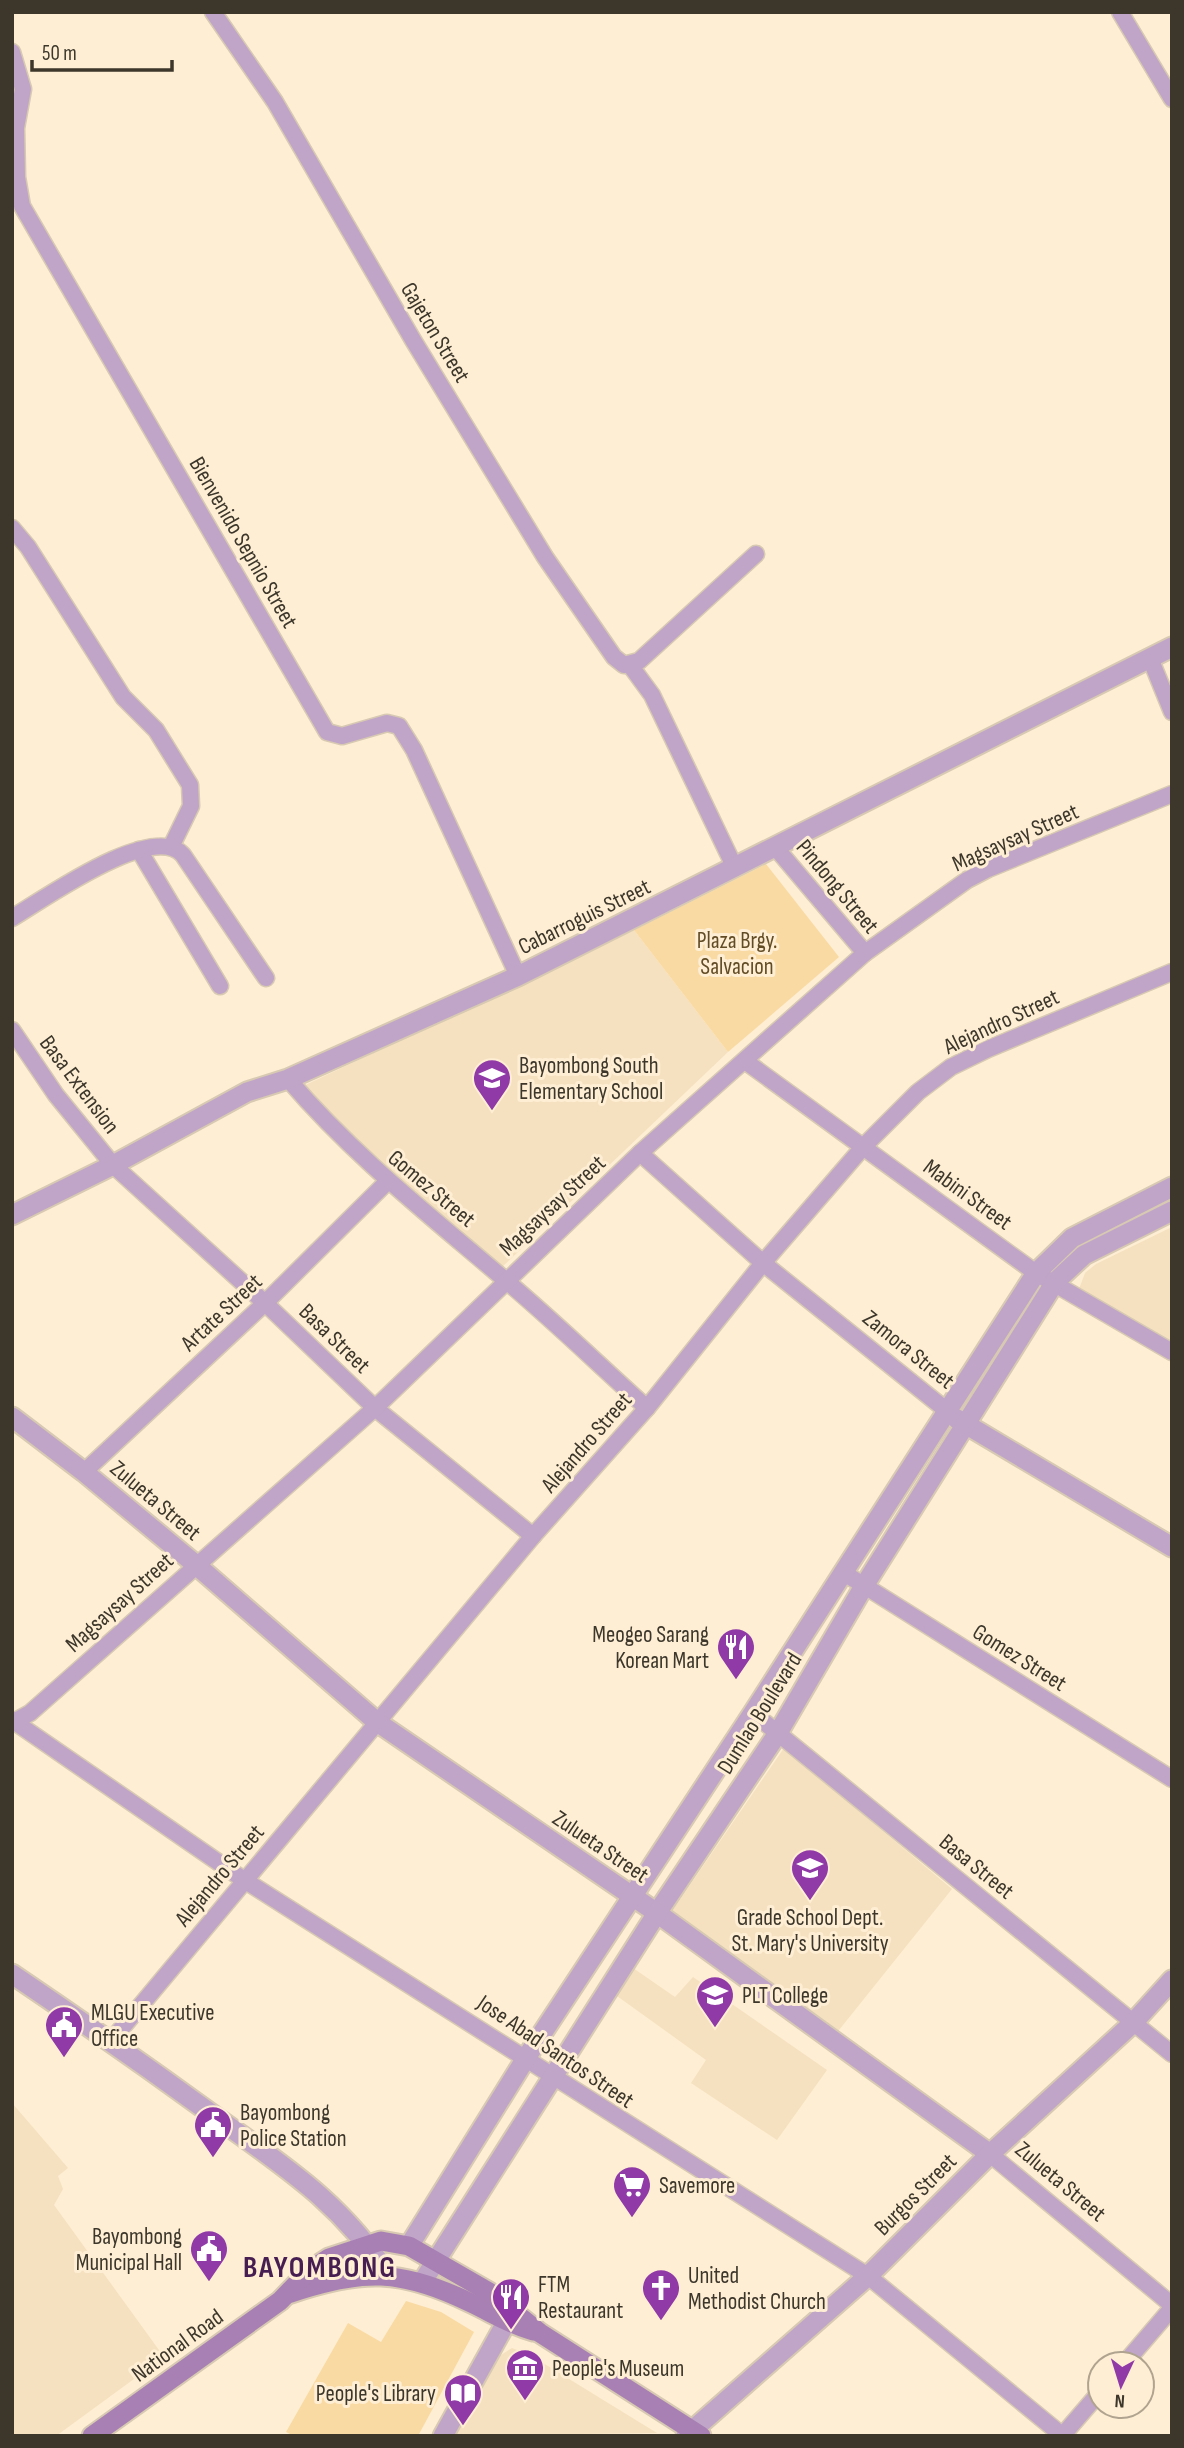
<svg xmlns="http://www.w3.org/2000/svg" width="1184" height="2448" viewBox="0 0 1184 2448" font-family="'Sofia Sans Condensed',sans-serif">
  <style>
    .built { fill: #f5e1bf }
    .green { fill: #fadaa3 }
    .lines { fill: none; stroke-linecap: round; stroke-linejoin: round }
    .minor-casing { stroke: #d7c9b2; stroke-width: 19 }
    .tertiary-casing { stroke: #d7c9b2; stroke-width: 23 }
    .secondary-casing { stroke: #d7c9b2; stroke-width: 23 }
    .minor { stroke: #c0a5c8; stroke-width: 16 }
    .tertiary { stroke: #c0a5c8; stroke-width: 19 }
    .secondary { stroke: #a880b3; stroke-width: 19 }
    .labels { text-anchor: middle; stroke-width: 6; stroke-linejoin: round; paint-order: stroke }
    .street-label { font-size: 23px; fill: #3c362b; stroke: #feeed4 }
    .park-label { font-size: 23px; fill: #624c25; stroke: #feeed4 }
    .poi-label { font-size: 23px; fill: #3c362b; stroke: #feeed4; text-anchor: start }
    .district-label { font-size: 30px; font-weight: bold; letter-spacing: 2px; fill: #471e52; stroke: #feeed4 }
  </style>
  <rect width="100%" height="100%" fill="#feeed4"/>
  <g class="built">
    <path d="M634,930L728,1052L500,1269L383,1176L299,1088Z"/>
    <path d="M1172,1227V1343L1079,1289L1085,1273L1096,1264Z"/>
    <path d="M784,1748L952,1889L835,2035L670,1914Z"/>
    <path d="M633,1968L675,1997L693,1977L827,2070L777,2140L691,2083L706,2060L617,1996Z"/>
    <path d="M12,2103L68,2168L58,2176L63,2189L54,2205L164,2357L56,2436H12Z"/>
    <path d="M512,2348L530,2355L657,2433L446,2436L487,2364Z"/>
  </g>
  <g class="green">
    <path d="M766,864L839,957L728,1052L634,930Z"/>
    <path d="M406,2301L441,2312L474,2332L418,2436H294L286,2432L348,2323L381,2342Z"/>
  </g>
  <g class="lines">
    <defs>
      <g id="minor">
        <path d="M213,12L275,102L413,340L545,557L614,657L624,665L639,661L756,554"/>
        <path d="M1120,12L1172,99"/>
        <path d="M12,52L23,89L16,128L17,177L22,206L327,732L342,736L387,723L399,726L414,750L518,976"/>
        <path d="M12,528L28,547L123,697L156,730L190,785L191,806L172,845"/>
        <path d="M1150,658L1172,712"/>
        <path d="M630,665L652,695L735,868"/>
        <path d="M776,848L865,953"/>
        <path d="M139,850L220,986"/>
        <path d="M12,918C44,899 153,821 183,855L266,978"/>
        <path d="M12,1030L56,1095L113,1165L265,1303L375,1408L533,1536"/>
        <path d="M745,1061L1036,1273L1172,1352"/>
        <path d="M288,1079C353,1155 428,1214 504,1279C553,1320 599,1365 647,1408"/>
        <path d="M640,1153L763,1263L946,1410"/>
        <path d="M84,1472L265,1303L387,1182"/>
        <path d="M844,1573L1172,1779"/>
        <path d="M753,1713L1172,2054"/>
        <path d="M12,1720L244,1880L868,2276L1063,2436"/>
        <path d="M12,1723L30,1713L375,1408L640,1153L865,953L967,880L988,869L1172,794"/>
        <path d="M111,2041L533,1536L647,1408L763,1263L864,1146L918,1092L951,1067L988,1049L1172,972"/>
        <path d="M990,2154L1172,2305"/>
        <path d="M1124,2364L1172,2308"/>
        <path d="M1062,2436L1100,2392"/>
      </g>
      <g id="tertiary">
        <path d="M12,1215L113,1165L247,1092L288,1079L518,976L1172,647"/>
        <path d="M12,1417L84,1472L195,1564L377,1722L657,1913L990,2154"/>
        <path d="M957,1419L1172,1547"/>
        <path d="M12,1974C80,2020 147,2067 213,2115C283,2166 340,2201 388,2275"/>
        <path d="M409,2246L526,2058L753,1713L1036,1273L1072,1238L1172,1187"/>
        <path d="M423,2281L657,1913L778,1733L864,1586L1055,1282L1084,1255L1172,1211"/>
        <path d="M443,2436L513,2310"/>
        <path d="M686,2436L868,2276L990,2154L1133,2023L1172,1980"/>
      </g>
      <g id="secondary">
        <path d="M291,2293C362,2269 401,2269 469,2302C493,2313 506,2323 533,2331"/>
        <path d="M92,2436L280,2301L309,2271L329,2258L381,2241L409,2246L489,2292L540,2333L701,2436"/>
      </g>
    </defs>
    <use href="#minor" class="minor-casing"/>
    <use href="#tertiary" class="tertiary-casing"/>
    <use href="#secondary" class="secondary-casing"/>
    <use href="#minor" class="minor"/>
    <use href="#tertiary" class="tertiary"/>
    <use href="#secondary" class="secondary"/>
  </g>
  <defs>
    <symbol id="school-pin" viewBox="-11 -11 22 30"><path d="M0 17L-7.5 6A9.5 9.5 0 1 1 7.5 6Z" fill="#903aa7" stroke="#feeed4"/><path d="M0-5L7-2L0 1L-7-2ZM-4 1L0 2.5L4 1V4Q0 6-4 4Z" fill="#fff"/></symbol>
    <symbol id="restaurant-pin" viewBox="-11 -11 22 30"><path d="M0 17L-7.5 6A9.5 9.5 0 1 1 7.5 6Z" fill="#903aa7" stroke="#feeed4"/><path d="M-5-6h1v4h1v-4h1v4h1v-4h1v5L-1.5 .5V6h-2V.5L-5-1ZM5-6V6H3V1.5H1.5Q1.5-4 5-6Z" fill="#fff"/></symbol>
    <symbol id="university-pin" viewBox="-11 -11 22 30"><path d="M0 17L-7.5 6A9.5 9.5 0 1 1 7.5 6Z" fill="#903aa7" stroke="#feeed4"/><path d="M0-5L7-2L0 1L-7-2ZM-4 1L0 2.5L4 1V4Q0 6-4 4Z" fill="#fff"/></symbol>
    <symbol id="civic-pin" viewBox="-11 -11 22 30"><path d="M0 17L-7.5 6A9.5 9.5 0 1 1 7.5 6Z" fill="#903aa7" stroke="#feeed4"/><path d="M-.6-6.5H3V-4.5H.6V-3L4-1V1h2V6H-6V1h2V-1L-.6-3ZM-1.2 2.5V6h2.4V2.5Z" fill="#fff"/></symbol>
    <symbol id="supermarket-pin" viewBox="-11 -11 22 30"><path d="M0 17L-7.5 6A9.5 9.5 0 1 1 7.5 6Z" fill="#903aa7" stroke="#feeed4"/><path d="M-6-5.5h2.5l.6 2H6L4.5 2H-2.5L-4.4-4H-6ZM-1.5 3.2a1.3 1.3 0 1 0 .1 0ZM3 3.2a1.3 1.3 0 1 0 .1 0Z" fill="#fff"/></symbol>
    <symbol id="church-pin" viewBox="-11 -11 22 30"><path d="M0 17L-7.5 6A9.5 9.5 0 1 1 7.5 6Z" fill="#903aa7" stroke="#feeed4"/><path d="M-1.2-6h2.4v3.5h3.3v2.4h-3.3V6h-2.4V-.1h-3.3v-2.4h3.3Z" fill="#fff"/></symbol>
    <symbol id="museum-pin" viewBox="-11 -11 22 30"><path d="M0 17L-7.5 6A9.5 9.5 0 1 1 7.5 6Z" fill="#903aa7" stroke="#feeed4"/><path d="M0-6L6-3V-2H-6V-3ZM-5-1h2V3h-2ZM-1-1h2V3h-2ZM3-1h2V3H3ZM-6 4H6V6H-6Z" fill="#fff"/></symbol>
    <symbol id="library-pin" viewBox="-11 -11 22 30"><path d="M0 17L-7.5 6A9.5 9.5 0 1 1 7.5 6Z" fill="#903aa7" stroke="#feeed4"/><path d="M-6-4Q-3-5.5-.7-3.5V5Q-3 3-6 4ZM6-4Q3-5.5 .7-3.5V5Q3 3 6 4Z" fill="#fff"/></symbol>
  </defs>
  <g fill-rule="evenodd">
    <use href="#school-pin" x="470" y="1056" width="44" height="60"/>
    <use href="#restaurant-pin" x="714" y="1625" width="44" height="60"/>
    <use href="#school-pin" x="788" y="1846" width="44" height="60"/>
    <use href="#university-pin" x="693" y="1973" width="44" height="60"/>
    <use href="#civic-pin" x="42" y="2003" width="44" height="60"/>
    <use href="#civic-pin" x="191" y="2103" width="44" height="60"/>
    <use href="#supermarket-pin" x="610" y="2163" width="44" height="60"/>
    <use href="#civic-pin" x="187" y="2227" width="44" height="60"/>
    <use href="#church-pin" x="639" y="2266" width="44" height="60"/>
    <use href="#restaurant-pin" x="489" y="2275" width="44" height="60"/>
    <use href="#museum-pin" x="503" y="2346" width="44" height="60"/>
    <use href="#library-pin" x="441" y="2371" width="44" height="60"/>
  </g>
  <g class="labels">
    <g class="street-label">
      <text transform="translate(436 332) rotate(59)" y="8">Gajeton Street</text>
      <text transform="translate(244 542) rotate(60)" y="8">Bienvenido Sepnio Street</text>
      <text transform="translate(1015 837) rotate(-24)" y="8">Magsaysay Street</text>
      <text transform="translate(838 886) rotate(50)" y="8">Pindong Street</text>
      <text transform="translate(584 916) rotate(-26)" y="8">Cabarroguis Street</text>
      <text transform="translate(1001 1021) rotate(-25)" y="8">Alejandro Street</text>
      <text transform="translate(80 1084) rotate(53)" y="8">Basa Extension</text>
      <text transform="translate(432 1188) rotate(40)" y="8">Gomez Street</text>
      <text transform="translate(968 1194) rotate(36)" y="8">Mabini Street</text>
      <text transform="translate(552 1205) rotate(-43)" y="8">Magsaysay Street</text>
      <text transform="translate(221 1312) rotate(-43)" y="8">Artate Street</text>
      <text transform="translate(335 1338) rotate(44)" y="8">Basa Street</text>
      <text transform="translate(909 1349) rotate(39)" y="8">Zamora Street</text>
      <text transform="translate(586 1442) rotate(-49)" y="8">Alejandro Street</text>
      <text transform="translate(156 1500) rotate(40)" y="8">Zulueta Street</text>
      <text transform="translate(119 1602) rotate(-42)" y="8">Magsaysay Street</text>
      <text transform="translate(1020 1657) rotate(32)" y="8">Gomez Street</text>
      <text transform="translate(759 1713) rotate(-58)" y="8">Dumlao Boulevard</text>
      <text transform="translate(601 1846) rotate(34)" y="8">Zulueta Street</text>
      <text transform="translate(977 1866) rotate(39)" y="8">Basa Street</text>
      <text transform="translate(219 1875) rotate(-50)" y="8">Alejandro Street</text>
      <text transform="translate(556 2051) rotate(34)" y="8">Jose Abad Santos Street</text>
      <text transform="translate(1061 2181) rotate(40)" y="8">Zulueta Street</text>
      <text transform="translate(915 2194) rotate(-45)" y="8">Burgos Street</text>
      <text transform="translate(177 2345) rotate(-36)" y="8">National Road</text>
    </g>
    <g class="park-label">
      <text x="737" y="948">Plaza Brgy.<tspan x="737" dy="26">Salvacion</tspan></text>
    </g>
    <g class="poi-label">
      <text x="519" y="1073">Bayombong South<tspan x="519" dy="26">Elementary School</tspan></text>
      <text x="709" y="1642" text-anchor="end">Meogeo Sarang<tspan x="709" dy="26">Korean Mart</tspan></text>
      <text x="810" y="1925" text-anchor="middle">Grade School Dept.<tspan x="810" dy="26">St. Mary's University</tspan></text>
      <text x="742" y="2003">PLT College</text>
      <text x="91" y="2020">MLGU Executive<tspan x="91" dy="26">Office</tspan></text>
      <text x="240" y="2120">Bayombong<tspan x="240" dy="26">Police Station</tspan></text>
      <text x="659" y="2193">Savemore</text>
      <text x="182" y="2244" text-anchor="end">Bayombong<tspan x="182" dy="26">Municipal Hall</tspan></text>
      <text x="688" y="2283">United<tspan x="688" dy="26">Methodist Church</tspan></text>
      <text x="538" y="2292">FTM<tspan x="538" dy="26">Restaurant</tspan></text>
      <text x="552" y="2376">People's Museum</text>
      <text x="436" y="2401" text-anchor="end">People's Library</text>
    </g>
    <g class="district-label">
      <text x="320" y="2277">BAYOMBONG</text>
    </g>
  </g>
  <rect width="1184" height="2448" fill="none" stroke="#3c362b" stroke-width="28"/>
  <g transform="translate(1121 2385) rotate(184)"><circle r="33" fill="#feeed4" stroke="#b0a490" stroke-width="2"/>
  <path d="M0-5L12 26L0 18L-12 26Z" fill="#903aa7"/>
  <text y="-10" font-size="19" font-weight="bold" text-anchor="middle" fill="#3c362b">N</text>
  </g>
  <path d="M32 60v10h140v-10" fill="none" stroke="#3c362b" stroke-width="3.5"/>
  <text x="42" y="60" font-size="21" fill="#3c362b" stroke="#feeed4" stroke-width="5" paint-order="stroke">50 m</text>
</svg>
